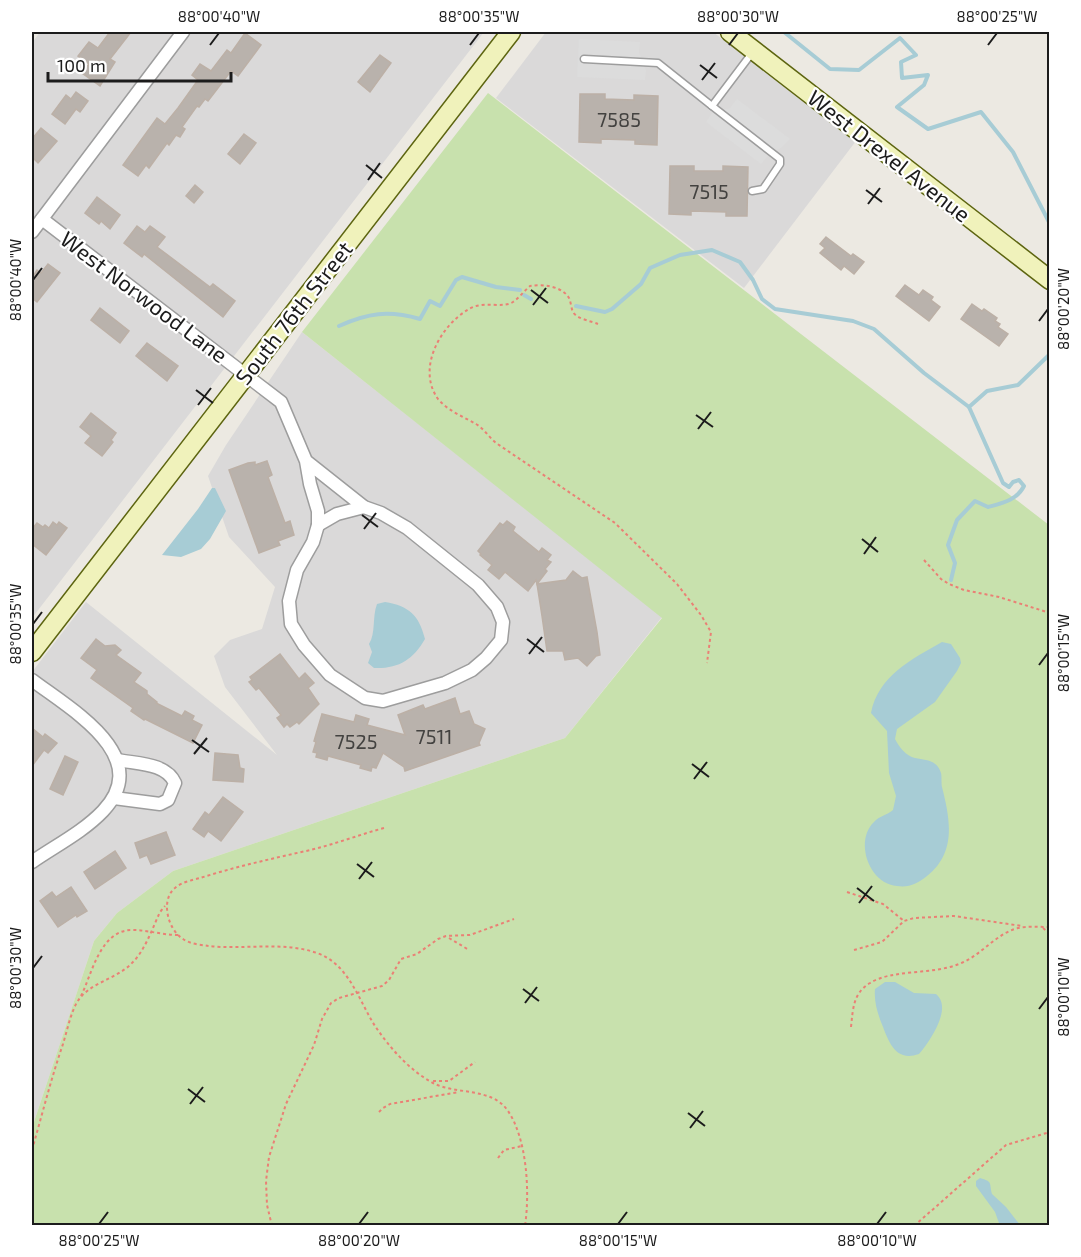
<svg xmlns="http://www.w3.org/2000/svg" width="1081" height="1257" viewBox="0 0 1081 1257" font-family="'Exo 2',sans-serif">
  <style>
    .residential { fill: #dad9d9 }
    .grass { fill: #c8e1ad }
    .parking { fill: #dcdcdc }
    .water { fill: #a7ccd5 }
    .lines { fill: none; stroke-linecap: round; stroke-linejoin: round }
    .stream { stroke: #a7ccd5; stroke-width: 4 }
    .building { fill: #b9b2ac; stroke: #bcb0a6; stroke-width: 1.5 }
    .lane-casing { stroke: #9d9d9d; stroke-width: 9 }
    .street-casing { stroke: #9d9d9d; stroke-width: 15 }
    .secondary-casing { stroke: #5d6510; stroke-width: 21 }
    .path { stroke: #ea8075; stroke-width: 2; stroke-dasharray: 3 3; stroke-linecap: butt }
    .lane { stroke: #fff; stroke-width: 6 }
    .street { stroke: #fff; stroke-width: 12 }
    .secondary { stroke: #f0f2bb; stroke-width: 18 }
    .ticks { fill: none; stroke: #1c1c1c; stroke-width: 2 }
    .labels { text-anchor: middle; stroke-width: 4.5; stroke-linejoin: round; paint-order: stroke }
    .number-label { font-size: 20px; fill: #434240 }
    .street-label { font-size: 22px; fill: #1c1c1c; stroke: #fff }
    .neatline { fill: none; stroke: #1c1c1c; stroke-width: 2 }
    .ticks-label { font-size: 15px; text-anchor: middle; fill: #1c1c1c }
  </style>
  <rect width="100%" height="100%" fill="#ece9e2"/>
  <g class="residential">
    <path d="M40,32H484L32,618V43Z"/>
    <path d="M546,32H713L856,141L744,288L496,98Z"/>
    <path d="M302,332L662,617L565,738L173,871L117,913L94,941L32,1128V672L86,602L277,755L225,687L214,656L230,640L262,629L275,587L229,537L208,476L226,445Z"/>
  </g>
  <path class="grass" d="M488,93L1049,525V1225L32,1226V1128L94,941L117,913L173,871L565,738L662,618L302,332Z"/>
  <g class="parking">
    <path d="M579,39L640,42L639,52L646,70L645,80L577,77Z"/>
    <path d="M737,99L790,139L782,147L768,156L761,164L706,122L712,113L730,108Z"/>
  </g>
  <g class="water">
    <path d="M212,488H215L226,511L210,539L201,549L181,557L162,555L198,509Z"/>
    <path d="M385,602C409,606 419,615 425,639C413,660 398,669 374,668L368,663L372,652L369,644C376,633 372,617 377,604Z"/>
    <path d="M942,642L951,644L960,658L961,663L957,671L935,702L897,729L895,739C899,747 906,756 915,758C926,760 937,760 941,773C942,777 941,783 942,787C950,819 957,852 927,876C918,883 909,888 897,886C869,884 854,841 874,822C879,816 887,815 893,810L896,796L889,773L887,731L871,713C878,676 912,659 942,642Z"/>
    <path d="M885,982H895L914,993L936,994C953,1008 930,1041 919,1054C894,1063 888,1039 881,1022C877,1011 874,1001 875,989Z"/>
    <path d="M980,1178C993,1182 989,1182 992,1194L1006,1207L1020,1225H1004L999,1223L995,1212L976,1186V1181Z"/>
  </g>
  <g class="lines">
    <g class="stream">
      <path d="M784,32L830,69L859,70L900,38L916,55L901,62L902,78L928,75L924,85L897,107L928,129L981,112L1013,152L1050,224"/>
      <path d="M524,295L531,299"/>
      <path d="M576,306L605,312L612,309L641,284L650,268L680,255L712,250L740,262L753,280L762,299L775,309L853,321L874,329L924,373L969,407"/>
      <path d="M339,326C368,313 388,310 420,319L430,301L440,306L456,280L462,277L496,287L520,290"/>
      <path d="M951,580L955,563L948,545L957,520L975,501L988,507C1003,503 1017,500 1024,486L1019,480L1013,482L1009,487L1003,483L969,407L987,391L1018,385L1050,354"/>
    </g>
  </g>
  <g class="building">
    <path d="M110,32H131L110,59L115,62L100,86L82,73L89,64L78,56L89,42L98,48Z"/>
    <path d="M245,33L261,45L238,76L231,71L208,101L205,99L199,107L197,106L182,127L185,129L180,137L176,135L169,145L167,143L149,168L146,165L138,176L123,165L157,118L165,124L178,108L198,80L192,75L200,64L211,71L227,50L231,53Z"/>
    <path d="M380,55L391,63L370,92L358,82Z"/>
    <path d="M76,92L88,101L80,112L76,109L65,124L52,114L66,95L71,99Z"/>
    <path d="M580,94H605V99L634,100V95L658,96L657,145L635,144V140L601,139V143L579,142Z"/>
    <path d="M41,128L57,141L38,163L32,157V139Z"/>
    <path d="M244,134L256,143L240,164L228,154Z"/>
    <path d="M670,166H694V171H723V166L748,167L747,216H726V212L691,211V215L669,214Z"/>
    <path d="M195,185L203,192L194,203L186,196Z"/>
    <path d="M97,197L120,215L110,229L101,221L99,224L85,213Z"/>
    <path d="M137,226L145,232L150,226L165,237L157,247L210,287L213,284L235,301L223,317L144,254L142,257L124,243Z"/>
    <path d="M826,237L851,256L853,254L864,262L854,274L844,266L841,270L820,253L825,248L820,244Z"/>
    <path d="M48,264L60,273L37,302L32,298V278L37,270L41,273Z"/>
    <path d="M905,285L919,295L923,290L933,297L931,300L940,307L929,321L896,296Z"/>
    <path d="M972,304L982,311L984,309L997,318L995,321L1000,324L998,327L1008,334L999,346L961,319Z"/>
    <path d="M100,308L129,331L120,343L91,320Z"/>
    <path d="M147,343L178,366L167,381L136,356Z"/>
    <path d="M91,413L116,433L111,440L113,442L102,456L85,443L91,436L80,427Z"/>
    <path d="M267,461L272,475L268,477L285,523L290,521L294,535L278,541L280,545L259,553L229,470L248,463L255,462V465Z"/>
    <path d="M507,521L515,527L513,531L539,552L542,548L551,555L547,560L551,562L545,569L547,571L537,584L536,580L528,591L505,572L499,579L488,570L492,565L480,555L481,554L478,551L500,523L503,525Z"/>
    <path d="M53,522L57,525L59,522L67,528L46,555L32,544V529L37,523L43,527L45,525L49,528Z"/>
    <path d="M573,571L582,578L587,577L597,632L600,655L596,656L587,666L578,658L565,660L563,651H547L542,616L537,584L566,580Z"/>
    <path d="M96,639L105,646L115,645L121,650L116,655L141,673L134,682L147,691V694L157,702L156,703L182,716L185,711L194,716L192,720L202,725L193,743L145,719L144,720L131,711L133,708L91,678L97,670L81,658Z"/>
    <path d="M280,654L299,679L305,673L314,683L308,688L319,704L299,724L297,722L290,727L287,724L284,727L277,718L281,715L259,688L256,690L249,682L252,680L250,677Z"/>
    <path d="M455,698L460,714L469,711L474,724L485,729L479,743L480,745L405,771L404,767L383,753L376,768L372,767L371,771L360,768L361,765L328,756L327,760L316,757L317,753L313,752L316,742L314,741L322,714L354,722L356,715L369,719L367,725L405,735L398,715L423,705L425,709Z"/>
    <path d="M32,728L43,737L45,734L57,743L48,753L44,750L32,766Z"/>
    <path d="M215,753L238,755L240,768L244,769L243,782L213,780Z"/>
    <path d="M65,756L78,762L63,795L50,789Z"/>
    <path d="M223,797L243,812L221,841L208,831L204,837L193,829L205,812L209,815Z"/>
    <path d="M166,832L175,855L151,864L147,855L140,858L135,843Z"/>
    <path d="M115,851L126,868L95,889L84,872Z"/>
    <path d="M71,887L87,911L77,917L76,915L58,927L40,901L52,892L56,897Z"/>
  </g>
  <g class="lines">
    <defs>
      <g id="lane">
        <path d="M752,53L712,106L780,159V164L763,189L752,191"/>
        <path d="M584,59L658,63L712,106"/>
      </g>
      <g id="street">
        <path d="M42,219L281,402L306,461L310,484L318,511V525L313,542L297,570L289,601L291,624L304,645L330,675L365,698L383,701L445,683L472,670L486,658L501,640L503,622L497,607L478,585L407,528L381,513L364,507L306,461"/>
        <path d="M32,232L183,32"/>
        <path d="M318,525L337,514L364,507"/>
        <path d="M32,680C70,709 155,756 103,811C83,832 55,846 32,862"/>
        <path d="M114,798L160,804L168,800L175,783C166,763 138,764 118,760"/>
      </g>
      <g id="secondary">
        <path d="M730,32L1050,280"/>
        <path d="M32,652L511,32"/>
      </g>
    </defs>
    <use href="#lane" class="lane-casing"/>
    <use href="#street" class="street-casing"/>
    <use href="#secondary" class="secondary-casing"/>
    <g class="path">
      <path d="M598,324C591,321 577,319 573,312C571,308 571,302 569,298C562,286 543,284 530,286C524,291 519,298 513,302C503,309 484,300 469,309C441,325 416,368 438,399C448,411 464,417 476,424C484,429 489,437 496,443L615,523L677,584L701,615L711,632L707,663"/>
      <path d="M924,560L941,579L949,584L964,590L999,597L1050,613"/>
      <path d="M384,828C358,835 333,845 306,851C270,859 235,867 200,878C193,880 181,882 175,888C160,900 168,930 183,939C190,944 201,945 209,946C244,950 283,941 317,953C349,964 359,1001 375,1026C390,1048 409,1070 433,1083C456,1095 492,1087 508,1111C527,1139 530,1192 525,1226"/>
      <path d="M847,892L883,904L904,921"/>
      <path d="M1043,928L1050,934"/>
      <path d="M449,938L469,950"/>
      <path d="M854,950L882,942L904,921L914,918L954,916L1022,926"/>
      <path d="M81,996C92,974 100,930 132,930C148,930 162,935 178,935"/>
      <path d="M851,1027C853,1009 853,993 870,983C892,969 932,975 959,964C981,956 995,934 1018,928C1028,926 1039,927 1050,927"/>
      <path d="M433,1081H449L475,1062"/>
      <path d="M379,1112L383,1108L390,1104L459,1092"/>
      <path d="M32,1150C42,1115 51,1079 63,1044C67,1031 70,1016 76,1004C87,983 115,980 131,964C145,951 152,929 160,912L165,906"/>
      <path d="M498,1158L504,1150L522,1146"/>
      <path d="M272,1226L267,1205L266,1181L269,1157L286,1104L314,1045L322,1019L331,1003L339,998L382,986L389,980L401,959L417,954L438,939L446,936L470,935L514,919"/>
      <path d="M914,1226L1006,1145L1050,1132"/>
    </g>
    <use href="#lane" class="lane"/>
    <use href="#street" class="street"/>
    <use href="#secondary" class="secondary"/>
  </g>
  <path class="ticks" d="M210,45L219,33M470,45L479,33M729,45L738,33M988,45L997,33M700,65L717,78M702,80L715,63M366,165L382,178M368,180L380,163M866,190L882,202M868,204L880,188M33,280L42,268M531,290L548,303M533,305L546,288M1039,321L1048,309M196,390L213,403M198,405L211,388M696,415L713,427M698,429L711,412M362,515L378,527M364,529L376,513M862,539L878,552M864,554L876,537M33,624L42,612M527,639L544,652M529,654L542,637M1039,665L1048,653M192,740L209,752M194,754L207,738M692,764L709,777M694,779L707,762M357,864L374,877M359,879L372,862M857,888L874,901M859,903L872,886M33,968L42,956M523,989L539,1001M525,1003L537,987M1039,1009L1048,997M188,1089L205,1102M190,1104L203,1087M688,1113L705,1126M690,1128L703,1111M99,1224L108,1212M359,1224L368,1212M618,1224L627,1212M877,1224L886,1212"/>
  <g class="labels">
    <g class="number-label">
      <text x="619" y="127">7585</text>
      <text x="709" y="199">7515</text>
      <text x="434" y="744">7511</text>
      <text x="356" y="749">7525</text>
    </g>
    <g class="street-label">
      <text transform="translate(889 156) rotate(38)" y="8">West Drexel Avenue</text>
      <text transform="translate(144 297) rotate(37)" y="8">West Norwood Lane</text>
      <text transform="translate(294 313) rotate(-52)" y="8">South 76th Street</text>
    </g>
  </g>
  <rect width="1081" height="1257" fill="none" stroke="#ffffff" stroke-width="66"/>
  <path d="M48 72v9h183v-9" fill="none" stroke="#1c1c1c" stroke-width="3"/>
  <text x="57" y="72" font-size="18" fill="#1c1c1c" stroke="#ffffff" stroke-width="4.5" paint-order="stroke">100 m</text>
  <rect x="33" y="33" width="1015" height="1191" class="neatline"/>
  <g class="ticks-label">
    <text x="219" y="22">88°00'40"W</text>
    <text x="479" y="22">88°00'35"W</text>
    <text x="738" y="22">88°00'30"W</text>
    <text x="997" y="22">88°00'25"W</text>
    <text transform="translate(16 280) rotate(-90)" y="5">88°00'40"W</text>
    <text transform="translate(1064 309) rotate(-90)" y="5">88°00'20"W</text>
    <text transform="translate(16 624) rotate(-90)" y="5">88°00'35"W</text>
    <text transform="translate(1064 653) rotate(-90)" y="5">88°00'15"W</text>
    <text transform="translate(16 968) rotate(-90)" y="5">88°00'30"W</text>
    <text transform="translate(1064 997) rotate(-90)" y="5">88°00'10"W</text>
    <text x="99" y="1246">88°00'25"W</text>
    <text x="359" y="1246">88°00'20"W</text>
    <text x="618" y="1246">88°00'15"W</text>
    <text x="877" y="1246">88°00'10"W</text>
  </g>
</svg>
